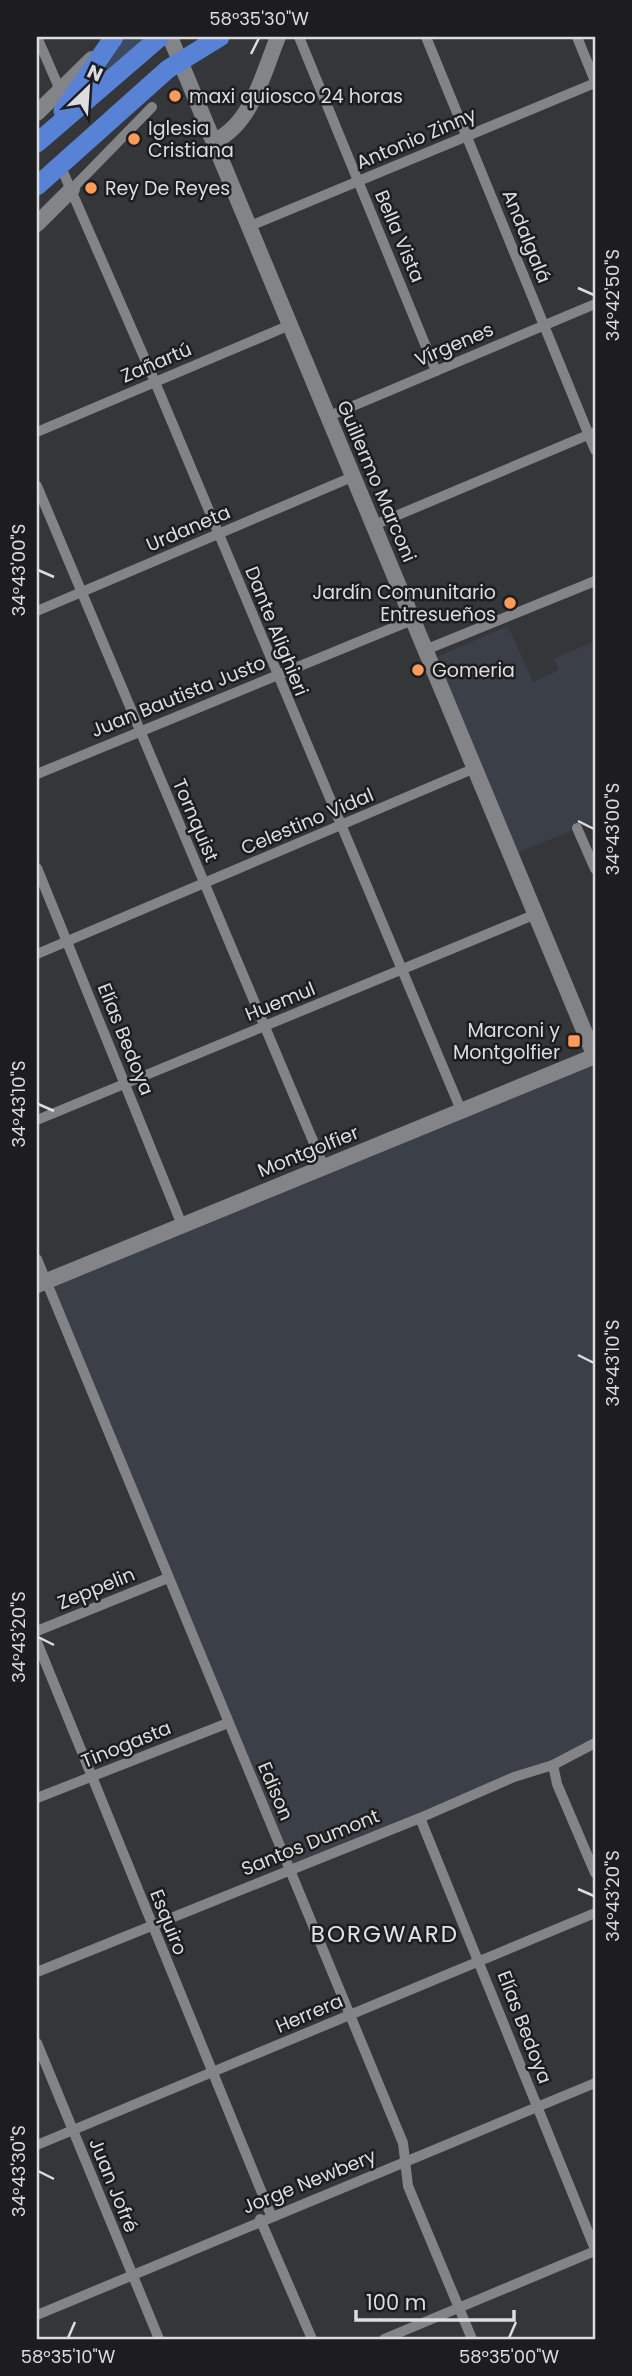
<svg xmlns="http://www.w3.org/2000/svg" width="632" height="2376" viewBox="0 0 632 2376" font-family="Poppins,sans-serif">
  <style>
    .built { fill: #3b3f48 }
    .green { fill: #3c4960 }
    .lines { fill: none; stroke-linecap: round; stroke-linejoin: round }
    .street { stroke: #828488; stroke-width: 10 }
    .secondary { stroke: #828488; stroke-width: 16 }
    .highway { stroke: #5882d5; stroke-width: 19 }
    .ticks { fill: none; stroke: #dbdddf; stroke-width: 2.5 }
    .poi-dot { fill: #fe9b59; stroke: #1d1d1f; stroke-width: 2.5 }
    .labels { text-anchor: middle; stroke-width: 5; stroke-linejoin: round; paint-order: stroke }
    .poi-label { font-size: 19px; fill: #dbdddf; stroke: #1d1d1f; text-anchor: start }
    .street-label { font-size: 19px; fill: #dbdddf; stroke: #1d1d1f }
    .quarter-label { font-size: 23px; letter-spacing: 2px; fill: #e0e2e6; stroke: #1d1d1f }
    .neatline { fill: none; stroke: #dbdddf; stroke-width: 2.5 }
    .ticks-label { font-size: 18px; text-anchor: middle; fill: #dbdddf }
  </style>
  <rect width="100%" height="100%" fill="#343639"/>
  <g class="built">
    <path d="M508,626L533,682L559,670L554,659L595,641V821L517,853L437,663L439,656Z"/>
    <path d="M595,1057V1743L290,1868L46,1281Z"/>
  </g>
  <path class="green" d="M125,37H152L80,97Z"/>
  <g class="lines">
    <g class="street">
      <path d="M37,37L60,90"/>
      <path d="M299,37L436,371"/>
      <path d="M426,37L595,450"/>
      <path d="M577,37L595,81"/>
      <path d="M60,165L155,382L461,1110"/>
      <path d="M72,189L152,107"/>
      <path d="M250,226L595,83"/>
      <path d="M327,417L595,304"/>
      <path d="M37,432L290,325"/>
      <path d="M37,486L324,1167"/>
      <path d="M372,526L595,432"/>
      <path d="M37,611L352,477"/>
      <path d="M425,650L595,581"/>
      <path d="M37,774L412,620"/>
      <path d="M577,828L595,869"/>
      <path d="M37,868L182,1225"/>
      <path d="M37,954L475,768"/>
      <path d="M37,1120L536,914"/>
      <path d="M37,1259L403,2143L408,2186L472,2339"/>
      <path d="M37,1631L168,1578"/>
      <path d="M37,1642L271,2215"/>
      <path d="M553,1765L557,1784L595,1873"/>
      <path d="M37,1798L228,1723"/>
      <path d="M420,1818L595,2249"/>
      <path d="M37,1972L420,1818L514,1777L553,1765L595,1743"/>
      <path d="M37,2043L159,2339"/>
      <path d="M37,2145L595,1913"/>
      <path d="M260,2219L312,2339"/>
      <path d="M37,2315L595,2083"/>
      <path d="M384,2339L595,2251"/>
    </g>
    <g class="secondary">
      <path d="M170,37L595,1057"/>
      <path d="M37,113L92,59"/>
      <path d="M215,141C253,122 263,73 278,37"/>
      <path d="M37,224L72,189"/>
      <path d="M37,1285L595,1056"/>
    </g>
    <g class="highway">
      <path d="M63,111L114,37"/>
      <path d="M37,143L160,37"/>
      <path d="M37,186L168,69L220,37"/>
    </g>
  </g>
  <path class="ticks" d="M251,54L259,38M578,288L594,295M38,570L54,577M578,821L594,829M38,1104L54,1111M578,1355L594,1363M38,1637L54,1645M578,1889L594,1896M38,2171L54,2179M68,2338L75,2322M509,2338L516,2322"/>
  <g class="poi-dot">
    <circle cx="175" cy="96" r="7"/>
    <circle cx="134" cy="139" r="7"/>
    <circle cx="91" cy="188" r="7"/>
    <circle cx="510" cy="603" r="7"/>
    <circle cx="418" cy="670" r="7"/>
    <rect x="567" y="1034" width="14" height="14" rx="3.5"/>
  </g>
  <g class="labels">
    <g class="poi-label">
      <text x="189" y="103">maxi quiosco 24 horas</text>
      <text x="148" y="135">Iglesia<tspan x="148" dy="22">Cristiana</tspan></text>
      <text x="105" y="195">Rey De Reyes</text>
      <text x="496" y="599" text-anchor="end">Jardín Comunitario<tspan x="496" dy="22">Entresueños</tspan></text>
      <text x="432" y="677">Gomeria</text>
      <text x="560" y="1037" text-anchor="end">Marconi y<tspan x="560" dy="22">Montgolfier</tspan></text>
    </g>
    <g class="street-label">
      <text transform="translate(416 138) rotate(-23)" y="7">Antonio Zinny</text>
      <text transform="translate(400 236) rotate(67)" y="7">Bella Vista</text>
      <text transform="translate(527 236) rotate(68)" y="7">Andalgalá</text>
      <text transform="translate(454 344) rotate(-23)" y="7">Vírgenes</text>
      <text transform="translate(156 362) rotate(-23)" y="7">Zañartú</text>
      <text transform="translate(377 481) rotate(67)" y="7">Guillermo Marconi</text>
      <text transform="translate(188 528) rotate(-23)" y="7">Urdaneta</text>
      <text transform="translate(277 631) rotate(68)" y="7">Dante Alighieri</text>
      <text transform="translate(178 696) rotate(-22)" y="7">Juan Bautista Justo</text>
      <text transform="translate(196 820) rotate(67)" y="7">Tornquist</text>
      <text transform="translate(307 821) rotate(-23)" y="7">Celestino Vidal</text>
      <text transform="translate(280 1001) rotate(-22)" y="7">Huemul</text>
      <text transform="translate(126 1039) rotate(68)" y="7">Elías Bedoya</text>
      <text transform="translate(308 1151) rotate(-22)" y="7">Montgolfier</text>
      <text transform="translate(96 1588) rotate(-22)" y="7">Zeppelin</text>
      <text transform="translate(126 1744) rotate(-22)" y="7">Tinogasta</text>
      <text transform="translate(276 1791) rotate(67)" y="7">Edison</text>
      <text transform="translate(310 1842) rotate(-22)" y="7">Santos Dumont</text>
      <text transform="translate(169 1922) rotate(68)" y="7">Esquiro</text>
      <text transform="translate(309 2013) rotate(-23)" y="7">Herrera</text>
      <text transform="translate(525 2027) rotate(69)" y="7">Elías Bedoya</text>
      <text transform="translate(309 2181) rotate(-22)" y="7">Jorge Newbery</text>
      <text transform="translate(114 2185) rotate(68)" y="7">Juan Jofré</text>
    </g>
    <g class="quarter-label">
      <text x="385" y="1942">BORGWARD</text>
    </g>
  </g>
  <rect width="632" height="2376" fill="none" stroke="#1d1d1f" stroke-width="77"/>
  <g transform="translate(88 88) rotate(25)" stroke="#1d1d1f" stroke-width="5" paint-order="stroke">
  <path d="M0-5L12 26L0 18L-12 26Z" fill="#dbdddf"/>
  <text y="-10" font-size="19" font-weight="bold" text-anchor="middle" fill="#dbdddf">N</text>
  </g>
  <path d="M356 2310v10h158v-10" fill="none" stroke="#dbdddf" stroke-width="3.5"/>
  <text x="366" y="2310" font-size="21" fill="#dbdddf" stroke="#1d1d1f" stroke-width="5" paint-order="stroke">100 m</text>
  <rect x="38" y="38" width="556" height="2300" class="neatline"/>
  <g class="ticks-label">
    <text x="259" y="25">58°35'30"W</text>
    <text transform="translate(613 295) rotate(-90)" y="6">34°42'50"S</text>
    <text transform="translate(19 570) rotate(-90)" y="6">34°43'00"S</text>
    <text transform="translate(613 829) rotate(-90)" y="6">34°43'00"S</text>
    <text transform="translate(19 1104) rotate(-90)" y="6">34°43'10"S</text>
    <text transform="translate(613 1363) rotate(-90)" y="6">34°43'10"S</text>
    <text transform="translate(19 1637) rotate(-90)" y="6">34°43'20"S</text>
    <text transform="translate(613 1896) rotate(-90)" y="6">34°43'20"S</text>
    <text transform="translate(19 2171) rotate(-90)" y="6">34°43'30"S</text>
    <text x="68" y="2363">58°35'10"W</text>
    <text x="509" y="2363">58°35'00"W</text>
  </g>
</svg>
